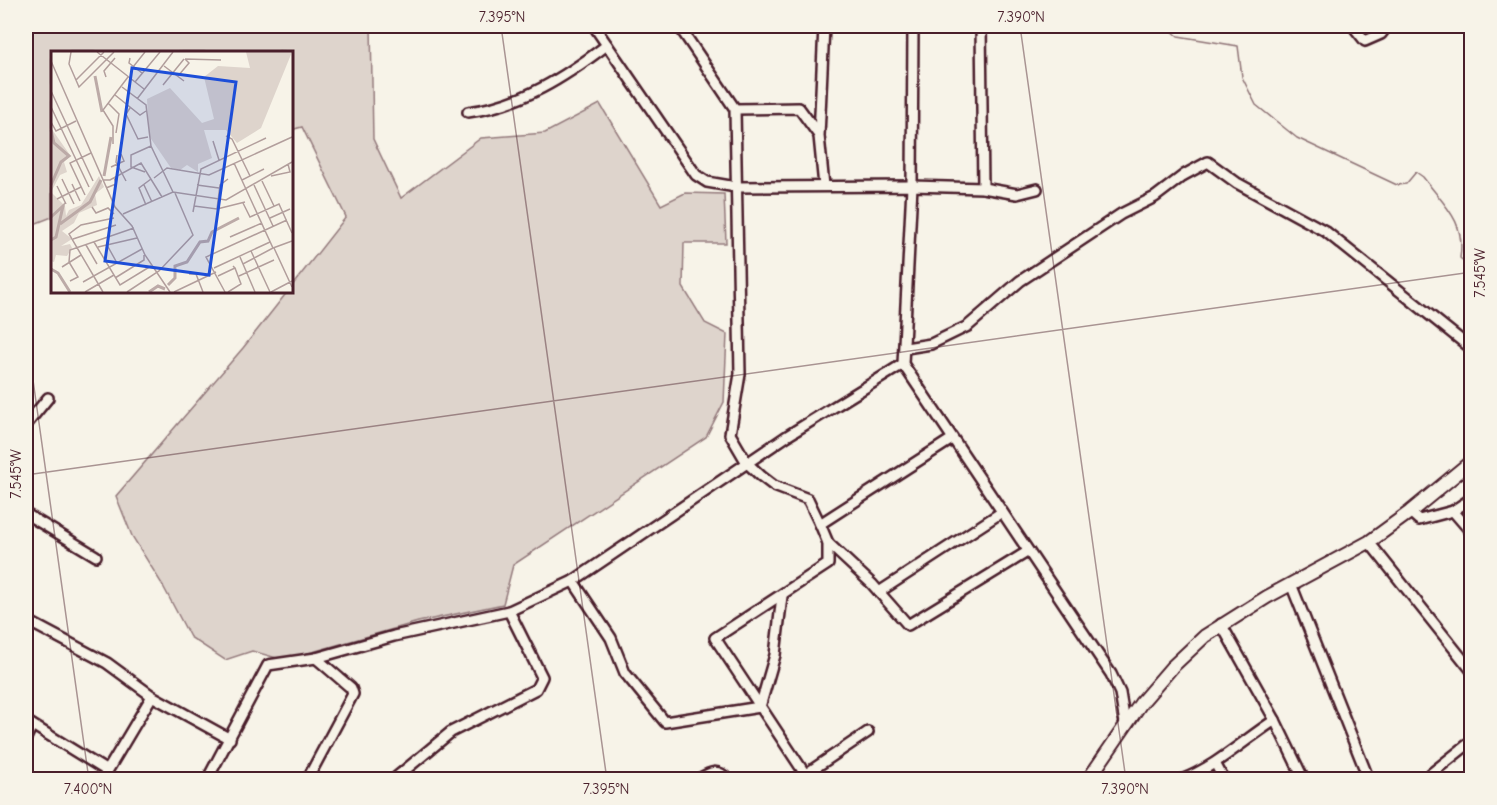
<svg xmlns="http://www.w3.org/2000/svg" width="1497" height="805" viewBox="0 0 1497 805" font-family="'Comic Neue',sans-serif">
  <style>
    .green { fill: #ded4cc; stroke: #947a7c; stroke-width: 1.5 }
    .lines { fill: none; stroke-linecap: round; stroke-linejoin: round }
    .stream { stroke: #8e7275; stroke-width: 1.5 }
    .minor-casing { stroke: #4a1f2b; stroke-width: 14 }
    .major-casing { stroke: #4a1f2b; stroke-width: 16 }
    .minor { stroke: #f7f3e8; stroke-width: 9 }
    .major { stroke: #f7f3e8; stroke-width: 12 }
    .ticks { fill: none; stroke: #4a1f2b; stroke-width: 1.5; stroke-opacity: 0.45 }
    .inset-river { fill: none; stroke: #bcaaa7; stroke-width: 3 }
    .inset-road { fill: none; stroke: #b29e9c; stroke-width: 1.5 }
    .view { fill: #1d4ed8; fill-opacity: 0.15; stroke: #1d4ed8; stroke-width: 3 }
    .inset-edge { fill: none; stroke: #4a1f2b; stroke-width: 3 }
    .neatline { fill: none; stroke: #4a1f2b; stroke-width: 2 }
    .ticks-label { font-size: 15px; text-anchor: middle; fill: #4a1f2b }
  </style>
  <rect width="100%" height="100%" fill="#f7f3e8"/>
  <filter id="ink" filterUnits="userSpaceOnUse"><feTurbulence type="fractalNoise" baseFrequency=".0167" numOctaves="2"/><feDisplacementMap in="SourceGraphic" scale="12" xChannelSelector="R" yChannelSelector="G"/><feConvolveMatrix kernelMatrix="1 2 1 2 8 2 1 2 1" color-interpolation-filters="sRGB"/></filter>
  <g filter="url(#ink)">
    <path class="green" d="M26,26H371L373,139L401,198L481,138L545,133L600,104L661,205L685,193L724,194L726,243H684L683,287L705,323L727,334L724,402L706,437L513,565L503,604L418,622L284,660L252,651L225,660L190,637L162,584L132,536L116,496L243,348L288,291H291V287L346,217L302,127L291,130V52H52V217L34,224L26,242Z"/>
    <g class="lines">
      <path class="stream" d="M1166,26L1178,36L1238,46L1242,77L1256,105L1297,138L1397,185L1406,184L1416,172L1423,177C1444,205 1466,221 1460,258L1472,269"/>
      <defs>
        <g id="minor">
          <path d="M594,26L696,175L707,182L736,187L912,186L983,188L1017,194L1037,189"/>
          <path d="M679,26L735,109L740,374L730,434L747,463L761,476L774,486L808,499L820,524"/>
          <path d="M824,26L819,136L824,186"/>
          <path d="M913,26L912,186L903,364L1111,674L1120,693L1125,723"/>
          <path d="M981,26L983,188"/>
          <path d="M1353,26L1365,41L1381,34L1387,26"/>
          <path d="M735,109L799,108L818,134"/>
          <path d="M468,112C522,105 565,77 607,45"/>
          <path d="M906,348L931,344L968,326L1020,281L1121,214L1155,197L1184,175L1208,162L1237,183L1325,231L1472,349"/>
          <path d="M26,425L48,398"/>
          <path d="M1453,511L1472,498"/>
          <path d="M1410,512L1419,520L1453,511L1472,533"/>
          <path d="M26,514L96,556"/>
          <path d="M1369,542L1472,671"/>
          <path d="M828,543L872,584L908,625L1027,552"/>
          <path d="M573,581L611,638L625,673L665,722L760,707L775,655L782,596"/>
          <path d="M1291,584L1369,780"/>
          <path d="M879,592L1002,512"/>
          <path d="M26,620L107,663L152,696L230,739"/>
          <path d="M1221,624L1275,720L1304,780"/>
          <path d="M26,721L107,771"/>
          <path d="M26,738L32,725"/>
          <path d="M1215,763L1224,780"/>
          <path d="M102,780L152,696"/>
          <path d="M207,780L268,665L316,658L394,636L509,611L573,581L787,436L903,364"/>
          <path d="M307,780L353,694L351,688L316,658"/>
          <path d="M393,780L451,732L536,689L542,677L509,611"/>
          <path d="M697,780C709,773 717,767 728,780"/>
          <path d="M797,780L868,732"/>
          <path d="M809,780L715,638L828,564V543L820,524L952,439"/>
          <path d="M1181,780C1216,767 1244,740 1275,720"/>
          <path d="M1423,780L1472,741"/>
        </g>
        <path id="major" d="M1088,780L1141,703L1172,667L1205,636L1267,597L1369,542L1410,512L1472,461"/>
      </defs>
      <use href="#minor" class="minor-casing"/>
      <use href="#major" class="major-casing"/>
      <use href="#minor" class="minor"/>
      <use href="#major" class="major"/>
    </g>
  </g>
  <path class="ticks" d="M501,26L607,780M1020,26L1126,780M26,330L89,780M26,475L1472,272"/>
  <g transform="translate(51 51)">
    <rect width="242" height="242" fill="#f7f3e8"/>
    <path d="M195,1H241L210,77L186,92L175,79H153L161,107L147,113V121L136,114L129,119L120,117L98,85L96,48L119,37L151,72L163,68L153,26L167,15L199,17ZM0,77L19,104L13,111L16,121L9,124L0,141L14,155L15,165L18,159L30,154L48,125L53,136L44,143L46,154L28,162L23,172L11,180L21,188L10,195L19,193L21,197L16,205L5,204L3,211L0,210Z" fill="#ded4cc"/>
    <path class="inset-river" d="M44,25L51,61M0,79L3,92L18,105L10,111L0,134M53,125L60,86M0,166L12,155L5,186L0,189M9,173L39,151L50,129M0,218L7,222L19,241M117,234L124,227V215L136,211L149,191L157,190L161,181L188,167M98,241L107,235L114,238"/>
    <path class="inset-road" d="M20,1L18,13L28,36L63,1M46,1L93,38M79,7L78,12L91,22M134,8L170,9M0,10L64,156L81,175L94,204L119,241M113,15L133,30M82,16L94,1M127,25L138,12L134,8M55,26L53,20L64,7M25,29L53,1M84,31L109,1M112,34L133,8M71,36L95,54L100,95L122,141M0,40L42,130M64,44L89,64L95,60M86,48L122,1M57,52L68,63L65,82M0,56L38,136M79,57L75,63L87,88L97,86M0,71L5,80L25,70M175,85L181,88L199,125M162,90L168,109M62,93V75L52,59L77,26M66,104L65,111L75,130M183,112L222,197L241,190M60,116L73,110L70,103M94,121L80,116V104L100,95M220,125L239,121L237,113M103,127L116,117L158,124L241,86M11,128L23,153M52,129H59L90,112L111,146M191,129L213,118M211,130L223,155M21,133L29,150M93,134L101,151M146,134L168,137M203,134L222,175M6,135L15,153M55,137L65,133L63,126M34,144L19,112L40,102M6,148L30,136M192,152L199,166L228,153L241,182M95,154L88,137L100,128M143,155L166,158L169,134L177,128M41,156L45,162L57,157L63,163M166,158L194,151M142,161L150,118L215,87M72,163L122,141L175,149L241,111M219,167L239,158M179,186L211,172M22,188L65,174M43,191L69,234L100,215M35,194L46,213M56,194L66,212M47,196L86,187M223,197L241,236M200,200L219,241M189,206L192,213L222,197M192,213L204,241M11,216L30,204M163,217L219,191M138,223H145L152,241M167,225L184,217L182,215M188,225L223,209M64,227L93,209V204M19,230L27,226L18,211L19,199L83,177M32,231L91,198M34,241L63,224M52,241L18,183L30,174L63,167M76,241L108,220L142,184L124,142M123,241L165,221M174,241L155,206L236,169M177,241L190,233L184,217M220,241L241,230"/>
    <path class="view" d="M81,17L185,31L158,224L54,210Z"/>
    <rect width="242" height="242" class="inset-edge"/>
  </g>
  <rect width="1497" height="805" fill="none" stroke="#f7f3e8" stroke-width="66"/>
  <rect x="33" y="33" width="1431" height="739" class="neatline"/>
  <g class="ticks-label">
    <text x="502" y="22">7.395°N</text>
    <text x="1021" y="22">7.390°N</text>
    <text transform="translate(1480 273) rotate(-90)" y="5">7.545°W</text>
    <text transform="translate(16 474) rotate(-90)" y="5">7.545°W</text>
    <text x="88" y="794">7.400°N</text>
    <text x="606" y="794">7.395°N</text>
    <text x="1125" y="794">7.390°N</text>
  </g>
</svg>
